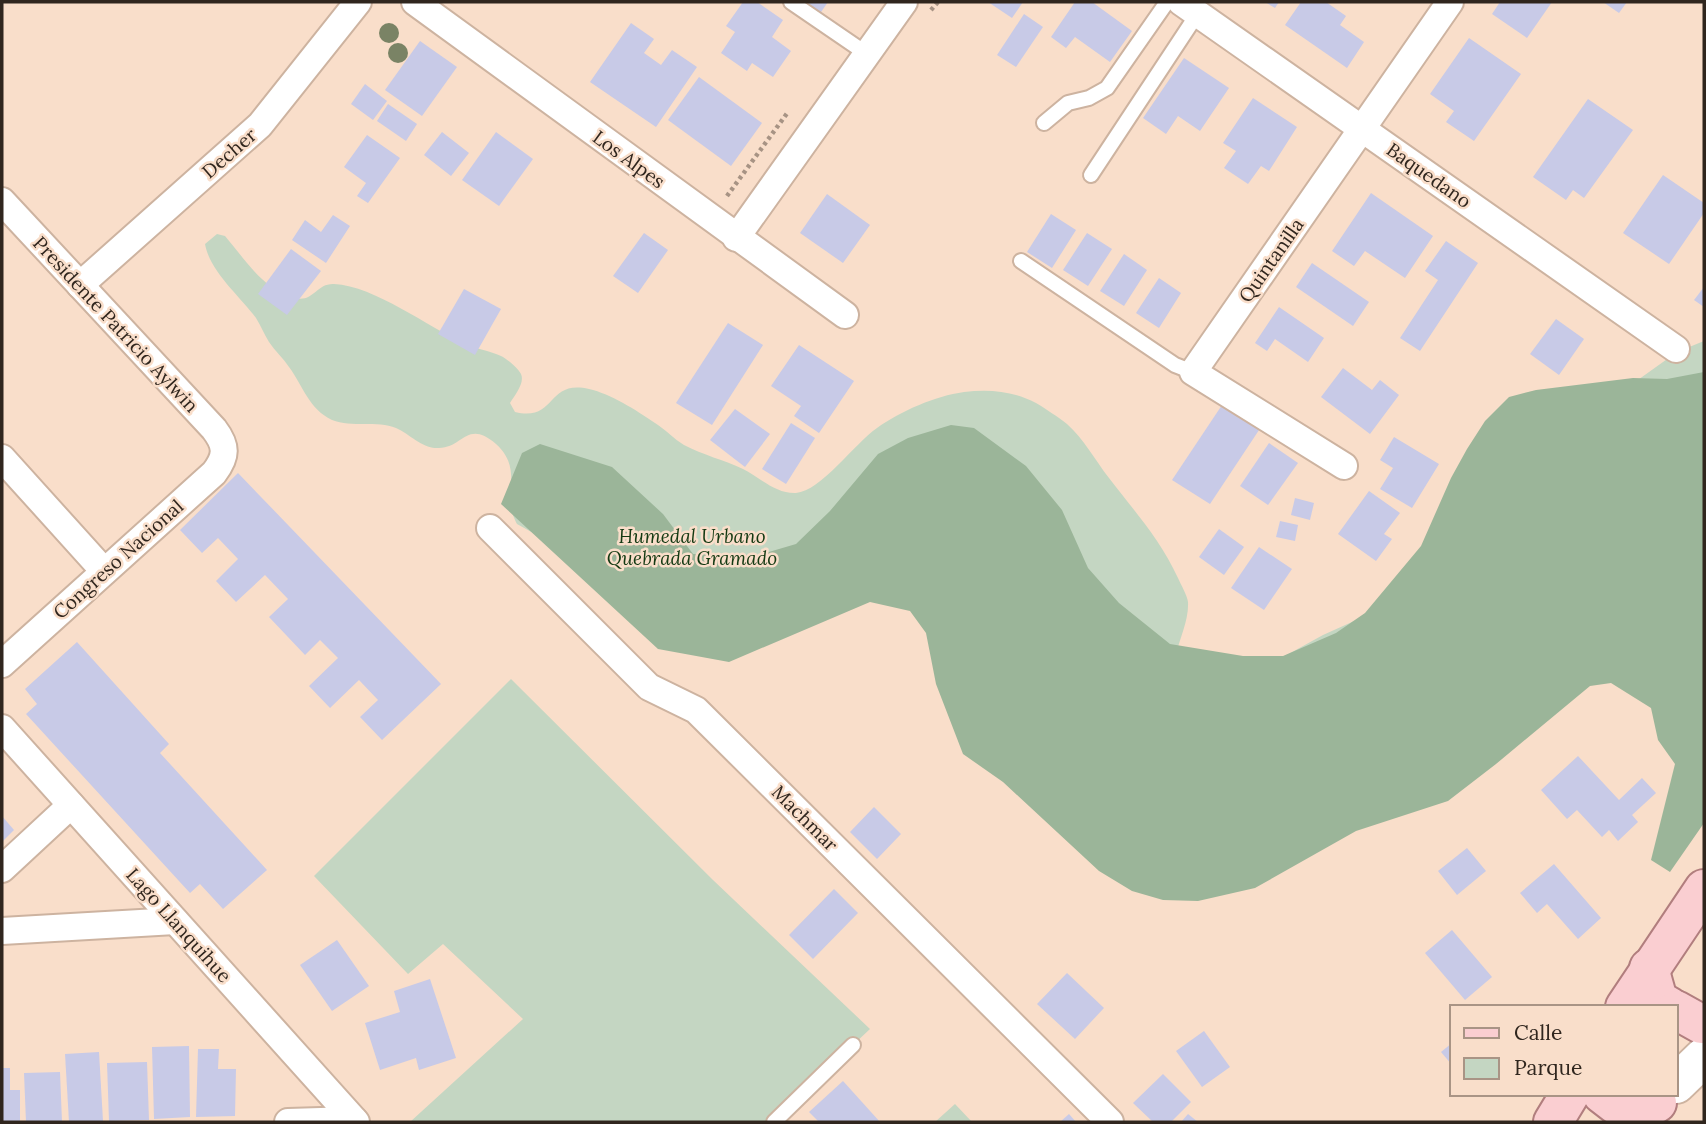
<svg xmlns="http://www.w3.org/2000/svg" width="1706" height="1124" viewBox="0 0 1706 1124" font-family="Lora,serif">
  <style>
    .green { fill: #c4d6c2 }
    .forest { fill: #9bb599 }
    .building { fill: #c8cae7 }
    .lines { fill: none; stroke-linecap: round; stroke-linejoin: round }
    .lane-casing { stroke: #cdb3a0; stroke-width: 18 }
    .street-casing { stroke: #cdb3a0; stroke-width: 30 }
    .secondary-casing { stroke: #cdb3a0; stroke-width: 42 }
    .primary-casing { stroke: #b17e7e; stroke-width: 42 }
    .path { stroke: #a79384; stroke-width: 4.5; stroke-dasharray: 3.5 3.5; stroke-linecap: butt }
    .lane { stroke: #fff; stroke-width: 14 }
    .street { stroke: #fff; stroke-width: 26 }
    .secondary { stroke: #fff; stroke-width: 38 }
    .primary { stroke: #faced1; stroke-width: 38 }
    .tree { fill: #7a8365 }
    .labels { text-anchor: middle; stroke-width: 5; stroke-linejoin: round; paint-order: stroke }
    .street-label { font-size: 19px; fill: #30261e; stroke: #f9deca }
    .park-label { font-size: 19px; font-style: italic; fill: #133912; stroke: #f9deca }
  </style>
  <rect width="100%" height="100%" fill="#f9deca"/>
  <g class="green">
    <path d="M217,234L225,236C245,259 261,287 291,297C314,305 315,283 334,284C375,286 428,327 465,344C477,349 490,351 501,356C507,359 518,368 521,374C525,383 515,395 510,403L515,412C557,422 546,379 589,389C611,394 636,410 655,423C665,429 674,439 684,445C703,455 724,460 743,469C759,477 776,494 796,493C821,491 854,444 877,428C901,411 935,396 964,392C990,389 1013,391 1036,403C1046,409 1058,417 1067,424C1084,439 1095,460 1109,478C1135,512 1160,539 1178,578C1181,585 1187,595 1188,602C1189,619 1180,638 1176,654L1243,698L1283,657L1323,635L1363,617L1586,417L1677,352L1704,341V581L1330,762L1016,583L842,601L535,534L517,524C515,520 512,514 512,509C508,484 519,465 496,444C467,419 463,448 439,448C422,449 410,434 396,428C377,420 352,428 332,420C309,409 303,386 289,367C283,358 275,351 269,342C264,334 261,326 256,318C240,296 210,272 205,244Z"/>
    <path d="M511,679L713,880L870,1029L771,1122H410L523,1019L443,944L408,974L314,876Z"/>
    <path d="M955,1104L972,1122H935Z"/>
  </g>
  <path class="forest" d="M1704,372V823L1670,872L1651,860L1675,764L1658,740L1651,708L1611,683L1590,686L1496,764L1448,801L1356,831L1255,888L1198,901L1163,900L1132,891L1099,871L1003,782L963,754L936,684L926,633L910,611L870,602L729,662L658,649L501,504L522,453L540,444L612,467L663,514L693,554L759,555L796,544L830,511L878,454L908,438L951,425L974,428L1026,466L1062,510L1088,568L1119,603L1170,644L1243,656H1283L1336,633L1365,613L1421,546L1451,478L1467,449L1485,421L1509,397L1536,390L1633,378L1667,379Z"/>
  <g class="building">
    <path d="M743,2H757L783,20L772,37L791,51L773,77L752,63L747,71L721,53L735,32L726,26Z"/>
    <path d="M800,2H828L819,15Z"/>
    <path d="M988,2H1023L1012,18Z"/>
    <path d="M1075,2H1092L1132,31L1110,62L1075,37L1066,48L1051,37Z"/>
    <path d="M1265,2H1279L1275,8Z"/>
    <path d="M1301,2H1326L1346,16L1340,25L1364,42L1347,68L1285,25Z"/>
    <path d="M1500,2H1552L1527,38L1492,14Z"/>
    <path d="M1603,2H1627L1619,13Z"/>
    <path d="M1024,14L1043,27L1016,67L997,55Z"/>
    <path d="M631,23L654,39L644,53L661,65L672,50L697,67L656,127L590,82Z"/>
    <path d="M1469,38L1521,74L1474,141L1446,122L1454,111L1430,94Z"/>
    <path d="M420,41L457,67L422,116L385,90Z"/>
    <path d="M1184,58L1229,88L1200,131L1178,116L1166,134L1143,118Z"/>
    <path d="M699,77L762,123L731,166L668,120Z"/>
    <path d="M365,84L387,101L373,120L351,104Z"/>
    <path d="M1253,98L1297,127L1269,171L1261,166L1248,184L1224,168L1236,151L1223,143Z"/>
    <path d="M1588,99L1633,130L1584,198L1573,190L1566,200L1533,177Z"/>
    <path d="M388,104L417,124L406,141L377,121Z"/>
    <path d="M442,132L469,153L451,176L424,155Z"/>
    <path d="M496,132L533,159L499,206L462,180Z"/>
    <path d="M367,135L400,158L368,203L357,196L366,183L344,167Z"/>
    <path d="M1663,175L1704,203V213L1669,264L1623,233Z"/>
    <path d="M1371,193L1433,236L1405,278L1365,251L1354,266L1332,251Z"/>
    <path d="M827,194L870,225L843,263L800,233Z"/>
    <path d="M1051,214L1076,230L1052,268L1027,252Z"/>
    <path d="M333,215L350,226L326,263L292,240L305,220L321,232Z"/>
    <path d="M644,233L668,250L638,293L613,276Z"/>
    <path d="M1087,233L1112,249L1088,286L1063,270Z"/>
    <path d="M1446,241L1478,263L1420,351L1400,338L1438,280L1425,271Z"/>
    <path d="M291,249L321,271L287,315L258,294Z"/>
    <path d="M1124,254L1147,270L1124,306L1100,291Z"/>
    <path d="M1312,263L1369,302L1353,326L1296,287Z"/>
    <path d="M1159,278L1181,293L1159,328L1136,313Z"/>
    <path d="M1704,287V307L1694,300Z"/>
    <path d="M464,289L501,309L475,355L438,334Z"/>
    <path d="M1279,307L1324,338L1308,362L1275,339L1267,351L1255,343Z"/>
    <path d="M1556,319L1584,339L1559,375L1530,354Z"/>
    <path d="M728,323L763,345L712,425L676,403Z"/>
    <path d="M799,345L854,381L819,433L794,416L801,406L771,386Z"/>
    <path d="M1343,368L1372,390L1380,380L1399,395L1370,434L1321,397Z"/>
    <path d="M1226,399L1263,424L1210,504L1172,480Z"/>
    <path d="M735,409L770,434L745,467L710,440Z"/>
    <path d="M791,423L815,438L786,484L762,469Z"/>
    <path d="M1394,437L1439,464L1412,508L1380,489L1393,468L1380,460Z"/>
    <path d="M1269,443L1298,463L1268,505L1240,486Z"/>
    <path d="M238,473L441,684L382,740L360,717L378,700L359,680L330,708L309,686L338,658L320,640L305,655L269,617L288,599L265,575L236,602L216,581L238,559L218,538L202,553L180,530Z"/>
    <path d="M1369,491L1400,513L1384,534L1392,539L1376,561L1338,534Z"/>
    <path d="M1295,498L1314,503L1310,520L1291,515Z"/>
    <path d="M1280,521L1298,525L1295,541L1276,537Z"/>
    <path d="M1219,529L1244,547L1224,575L1199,557Z"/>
    <path d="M1259,547L1292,569L1264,610L1231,588Z"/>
    <path d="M77,642L169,744L160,753L267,870L223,909L200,884L190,893L26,714L37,704L25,689Z"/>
    <path d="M1578,756L1619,800L1642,778L1656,793L1632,815L1638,822L1618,841L1609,830L1602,837L1577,810L1567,819L1541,790Z"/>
    <path d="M874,807L901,834L877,859L850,832Z"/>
    <path d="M2,816L14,830L2,842Z"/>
    <path d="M1467,848L1486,871L1457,895L1438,871Z"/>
    <path d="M1554,864L1601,918L1578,939L1547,904L1537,913L1520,893Z"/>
    <path d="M834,889L858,913L813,959L789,935Z"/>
    <path d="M1452,930L1492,977L1465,1000L1425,953Z"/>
    <path d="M337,940L369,986L332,1011L300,965Z"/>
    <path d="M1067,973L1104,1008L1075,1039L1037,1004Z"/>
    <path d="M430,979L456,1058L419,1070L416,1058L380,1070L365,1023L400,1012L394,991Z"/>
    <path d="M1204,1031L1230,1067L1202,1087L1176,1051Z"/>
    <path d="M1452,1043V1065L1441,1052Z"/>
    <path d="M189,1046L190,1117L154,1119L152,1047Z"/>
    <path d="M198,1049H219L218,1069H236L235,1116L196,1117Z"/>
    <path d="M99,1052L103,1121L69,1122L65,1054Z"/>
    <path d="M147,1062L149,1120L109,1121L107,1063Z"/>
    <path d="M2,1068H10V1090H20V1122H2Z"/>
    <path d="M60,1072L62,1122H26L24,1073Z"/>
    <path d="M1163,1074L1191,1102L1171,1122H1153L1133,1103Z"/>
    <path d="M843,1081L880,1122H819L809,1112Z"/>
    <path d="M1069,1114L1076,1122H1060Z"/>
    <path d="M1188,1114L1198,1122H1181Z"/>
  </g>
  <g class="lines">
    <defs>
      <g id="lane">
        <path d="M791,2L867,54"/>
        <path d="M1044,123L1068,103L1089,98L1107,88L1167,2"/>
        <path d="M1091,175L1198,13"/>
        <path d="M1021,261L1175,365L1193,372"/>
        <path d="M774,1122L853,1045"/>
      </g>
      <g id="street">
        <path d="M415,2L845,315"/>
        <path d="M1181,2L1676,349"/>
        <path d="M2,201L214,429C227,446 227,456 214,473L2,664"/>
        <path d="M736,238L904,2"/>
        <path d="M80,285L260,125L358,2"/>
        <path d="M2,458L104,571"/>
        <path d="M1344,466L1193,372L1450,2"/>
        <path d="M490,528L649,687L696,710L1110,1122"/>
        <path d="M2,728L356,1122"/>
        <path d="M2,869L71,805"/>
        <path d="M2,931L175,921"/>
        <path d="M288,1122L354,1120"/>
      </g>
      <path id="secondary" d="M1676,1084L1704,1057"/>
      <g id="primary">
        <path d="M1649,968L1658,1000L1670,1007"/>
        <path d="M1625,1007L1704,889"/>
        <path d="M1676,1010L1701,1024H1704"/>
        <path d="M1602,1094L1615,1104L1657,1103"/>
        <path d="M1553,1122L1570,1094"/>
      </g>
    </defs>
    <use href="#lane" class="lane-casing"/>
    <use href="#street" class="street-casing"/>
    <use href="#secondary" class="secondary-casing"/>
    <use href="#primary" class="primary-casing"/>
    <g class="path">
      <path d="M931,10L938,2"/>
      <path d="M727,196L788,112"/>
    </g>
    <use href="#lane" class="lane"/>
    <use href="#street" class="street"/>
    <use href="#secondary" class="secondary"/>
    <use href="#primary" class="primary"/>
  </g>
  <g class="tree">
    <circle cx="389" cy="33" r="10"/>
    <circle cx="398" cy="53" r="10"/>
  </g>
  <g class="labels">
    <g class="street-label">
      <text transform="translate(229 153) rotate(-41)" y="7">Decher</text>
      <text transform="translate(629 159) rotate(36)" y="7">Los Alpes</text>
      <text transform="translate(1429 175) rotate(35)" y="7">Baquedano</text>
      <text transform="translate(1271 260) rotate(-55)" y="7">Quintanilla</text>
      <text transform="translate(116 324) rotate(47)" y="7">Presidente Patricio Aylwin</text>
      <text transform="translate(118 559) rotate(-42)" y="7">Congreso Nacional</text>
      <text transform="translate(805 818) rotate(45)" y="7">Machmar</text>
      <text transform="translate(179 925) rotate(48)" y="7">Lago Llanquihue</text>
    </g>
    <g class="park-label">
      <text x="692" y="543">Humedal Urbano<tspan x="692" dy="22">Quebrada Gramado</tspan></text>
    </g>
  </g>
  <rect width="1706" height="1124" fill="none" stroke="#30261e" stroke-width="7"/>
  <rect x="1450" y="1005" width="228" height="91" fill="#f9deca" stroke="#a99485" stroke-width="2"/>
  <rect x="1464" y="1028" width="35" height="10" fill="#faced1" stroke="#a99485" stroke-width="2"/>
  <text x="1514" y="1040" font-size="21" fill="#30261e">Calle</text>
  <rect x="1464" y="1058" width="35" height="21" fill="#c4d6c2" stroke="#a99485" stroke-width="2"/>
  <text x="1514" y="1075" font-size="21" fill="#30261e">Parque</text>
</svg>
